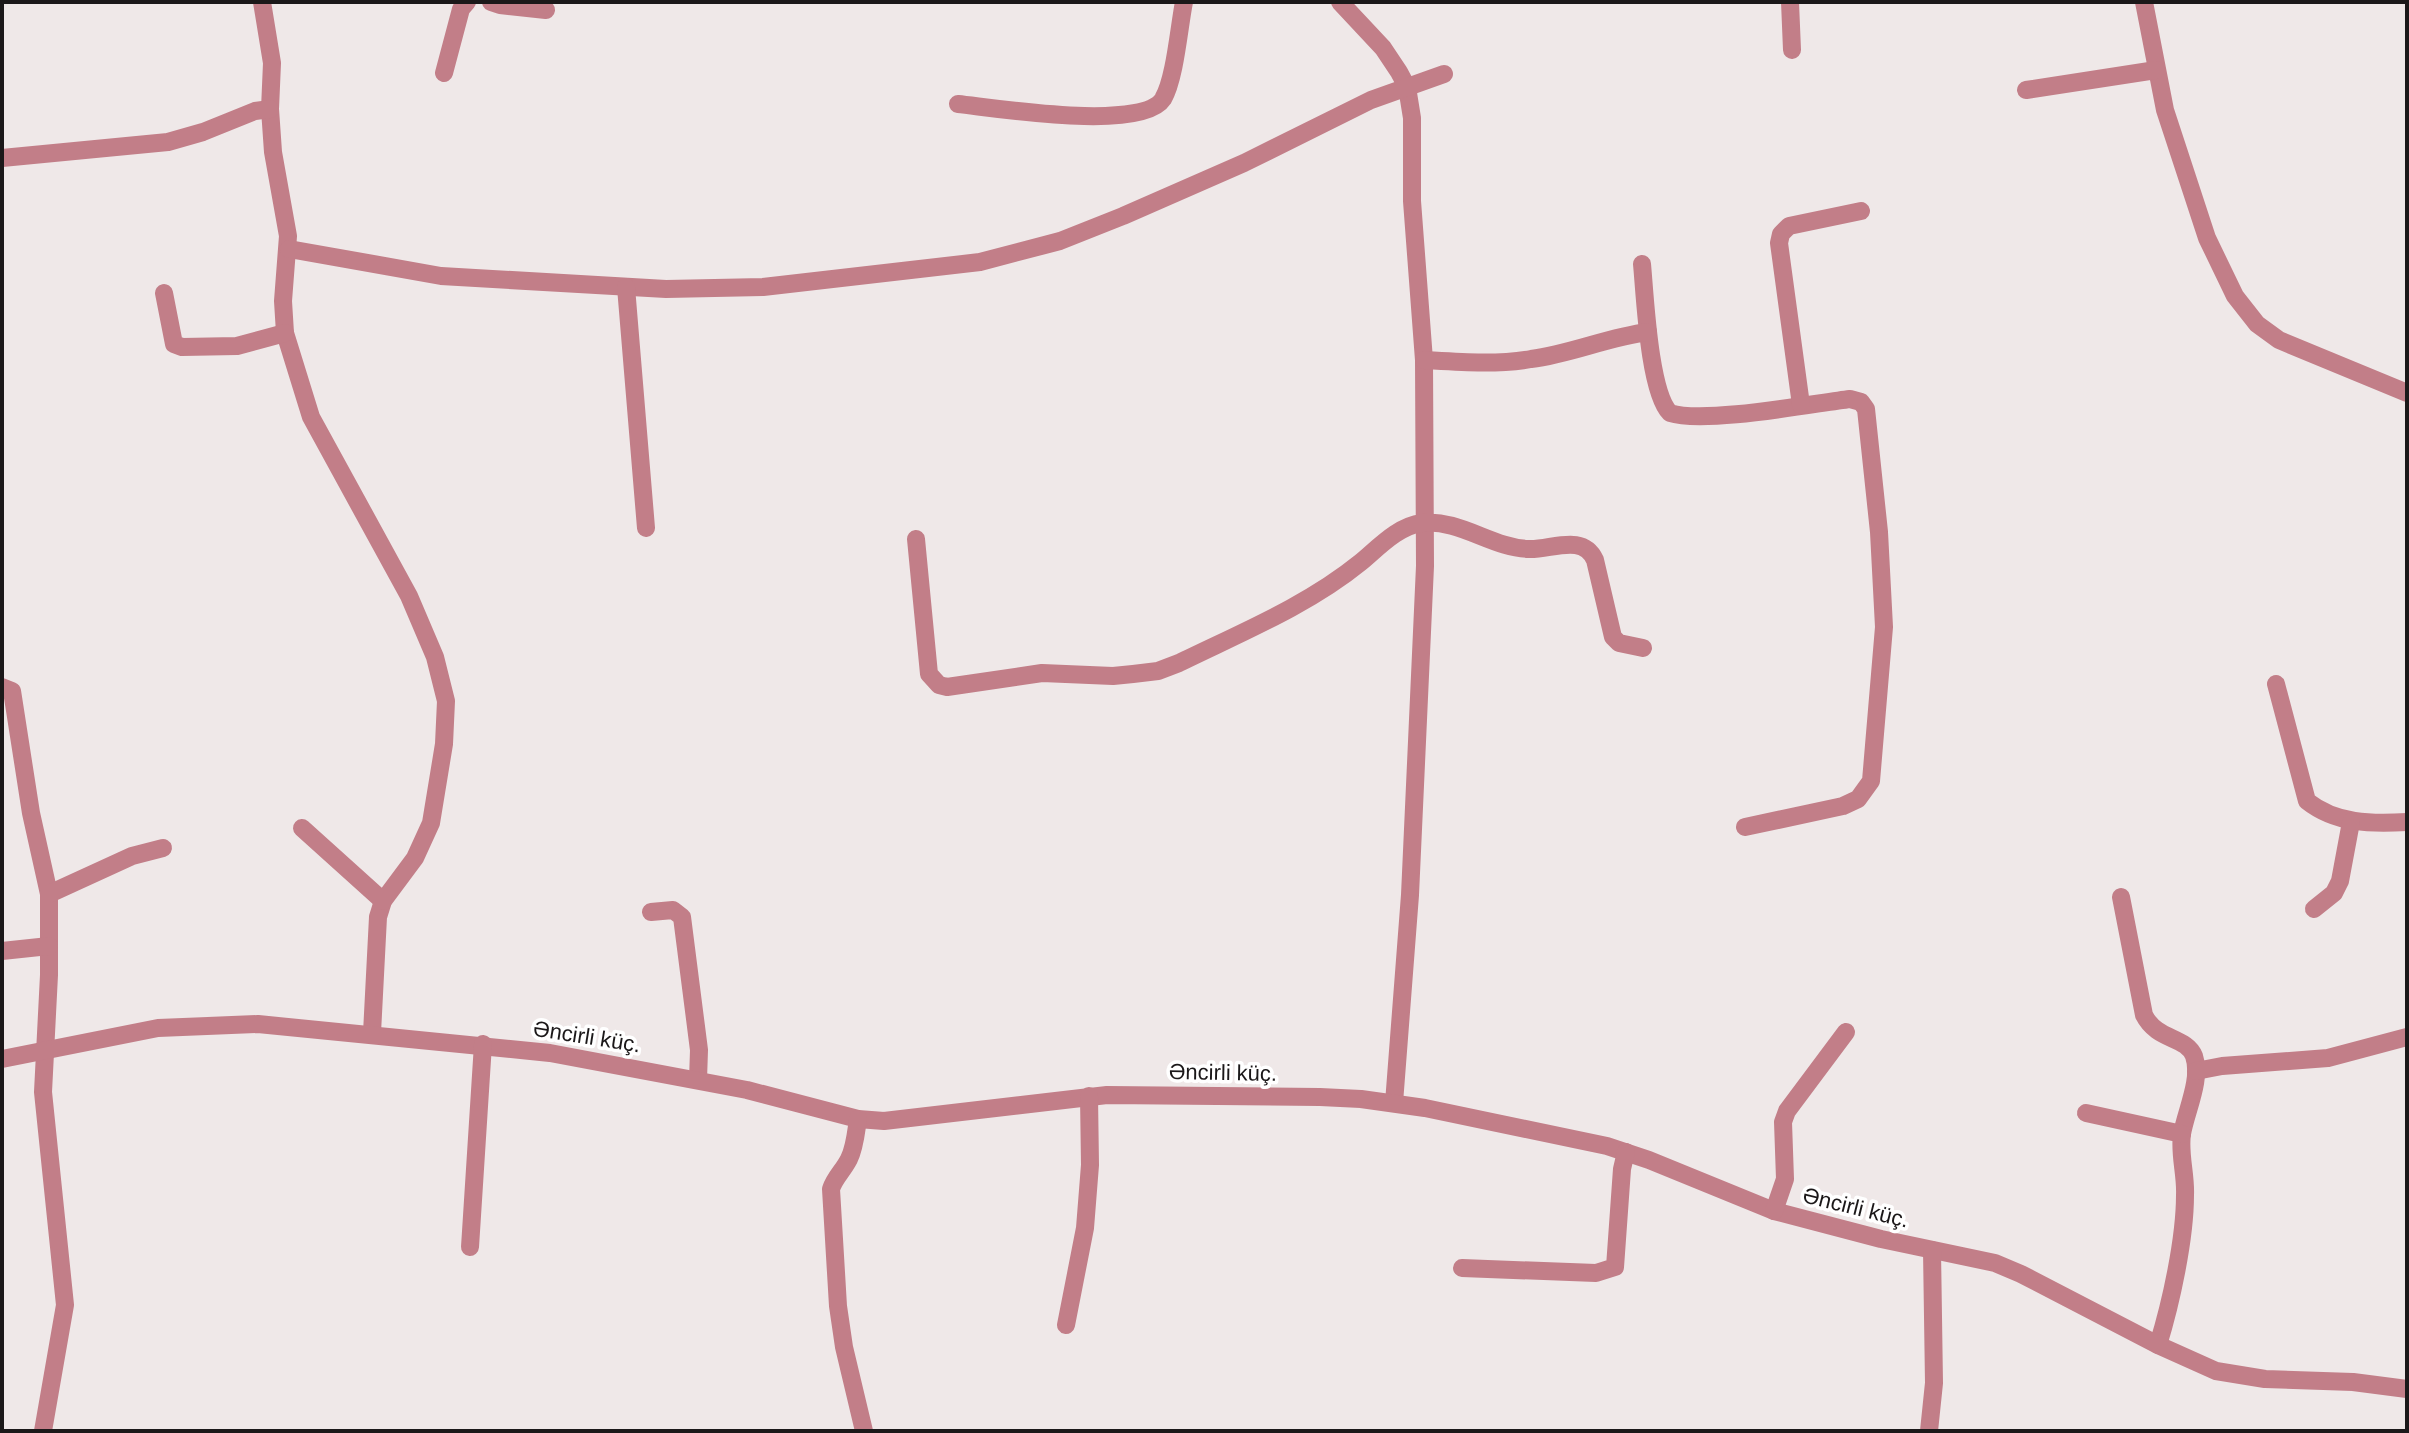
<svg xmlns="http://www.w3.org/2000/svg" width="2409" height="1433" viewBox="0 0 2409 1433" font-family="Arial,sans-serif">
  <style>
    .lines { fill: none; stroke-linecap: round; stroke-linejoin: round }
    .minor { stroke: #c27e88; stroke-width: 18 }
    .labels { text-anchor: middle; stroke-width: 7; stroke-linejoin: round; paint-order: stroke }
    .street-label { font-size: 22px; fill: #1b1819; stroke: #fff }
  </style>
  <rect width="100%" height="100%" fill="#efe8e8"/>
  <g class="lines">
    <g class="minor">
      <path d="M262,2L272,63L270,109L273,152L288,236L283,301L285,333L311,417L409,596L435,657L446,701L444,744L431,823L415,858L383,901L378,917L372,1033"/>
      <path d="M491,2L500,5L546,10"/>
      <path d="M1340,2L1383,48L1399,72L1407,87L1412,118V201L1424,360L1425,566L1410,895L1394,1103"/>
      <path d="M1790,2L1792,50"/>
      <path d="M2144,2L2165,110L2207,238L2235,296L2257,324L2279,340L2407,393"/>
      <path d="M444,73L461,9L467,2"/>
      <path d="M2026,90L2156,70"/>
      <path d="M958,104C996,108 1142,132 1163,99C1175,79 1179,27 1184,2"/>
      <path d="M2,158L168,142L203,132L255,111L270,109"/>
      <path d="M289,249L441,276L666,289L763,287L980,262L1060,241L1123,216L1244,163L1371,100L1444,74"/>
      <path d="M1642,264C1645,295 1649,392 1670,413C1704,424 1810,404 1850,399L1861,402L1866,409L1879,532L1884,627L1871,781L1858,799L1843,806L1745,827"/>
      <path d="M626,287L646,528"/>
      <path d="M164,293L174,344L182,347L237,346L285,333"/>
      <path d="M1424,360C1459,362 1496,365 1531,359C1571,354 1608,337 1648,332"/>
      <path d="M1801,405L1779,243L1781,234L1789,226L1861,211"/>
      <path d="M916,539L929,674L939,685L947,687L1042,673L1113,676L1133,674L1158,671L1179,663C1240,633 1307,606 1361,562C1379,547 1398,526 1422,523C1460,519 1492,548 1529,549C1551,550 1583,533 1595,560L1613,637L1619,643L1643,648"/>
      <path d="M2276,684L2307,801C2336,824 2371,824 2407,822"/>
      <path d="M2,687L12,691L31,813L49,894V975L43,1092L65,1305L43,1431"/>
      <path d="M302,828L383,901"/>
      <path d="M49,894L132,856L163,848"/>
      <path d="M2121,897L2144,1015C2157,1041 2186,1036 2194,1056C2202,1079 2186,1111 2182,1134C2179,1154 2186,1174 2185,1195C2185,1239 2171,1303 2158,1345"/>
      <path d="M2314,909L2334,893L2340,881L2351,822"/>
      <path d="M651,912L673,910L682,917L699,1050L698,1080"/>
      <path d="M2,951L49,946"/>
      <path d="M2,1059L158,1028L258,1024L550,1053L747,1090L858,1119L884,1121L1107,1095L1320,1097L1361,1099L1425,1108L1607,1146L1649,1160L1774,1211L1881,1239L1995,1263L2021,1274L2158,1345L2216,1371L2265,1379L2353,1382L2407,1389"/>
      <path d="M2196,1071L2222,1066L2328,1058L2407,1037"/>
      <path d="M2086,1113L2182,1134"/>
      <path d="M858,1119C856,1132 855,1147 849,1159C843,1171 835,1177 831,1189L838,1306L844,1347L864,1431"/>
      <path d="M1774,1211L1785,1179L1783,1122L1787,1111L1846,1032"/>
      <path d="M470,1247L483,1044"/>
      <path d="M1462,1268L1596,1273L1615,1267L1622,1169L1626,1152"/>
      <path d="M1066,1325L1085,1228L1090,1165L1089,1096"/>
      <path d="M1929,1431L1934,1383L1932,1250"/>
    </g>
  </g>
  <g class="labels">
    <g class="street-label">
      <text transform="translate(587 1036) rotate(9)" y="8">Əncirli küç.</text>
      <text transform="translate(1223 1072) rotate(1)" y="8">Əncirli küç.</text>
      <text transform="translate(1856 1207) rotate(14)" y="8">Əncirli küç.</text>
    </g>
  </g>
  <rect width="2409" height="1433" fill="none" stroke="#1b1819" stroke-width="8"/>
</svg>
